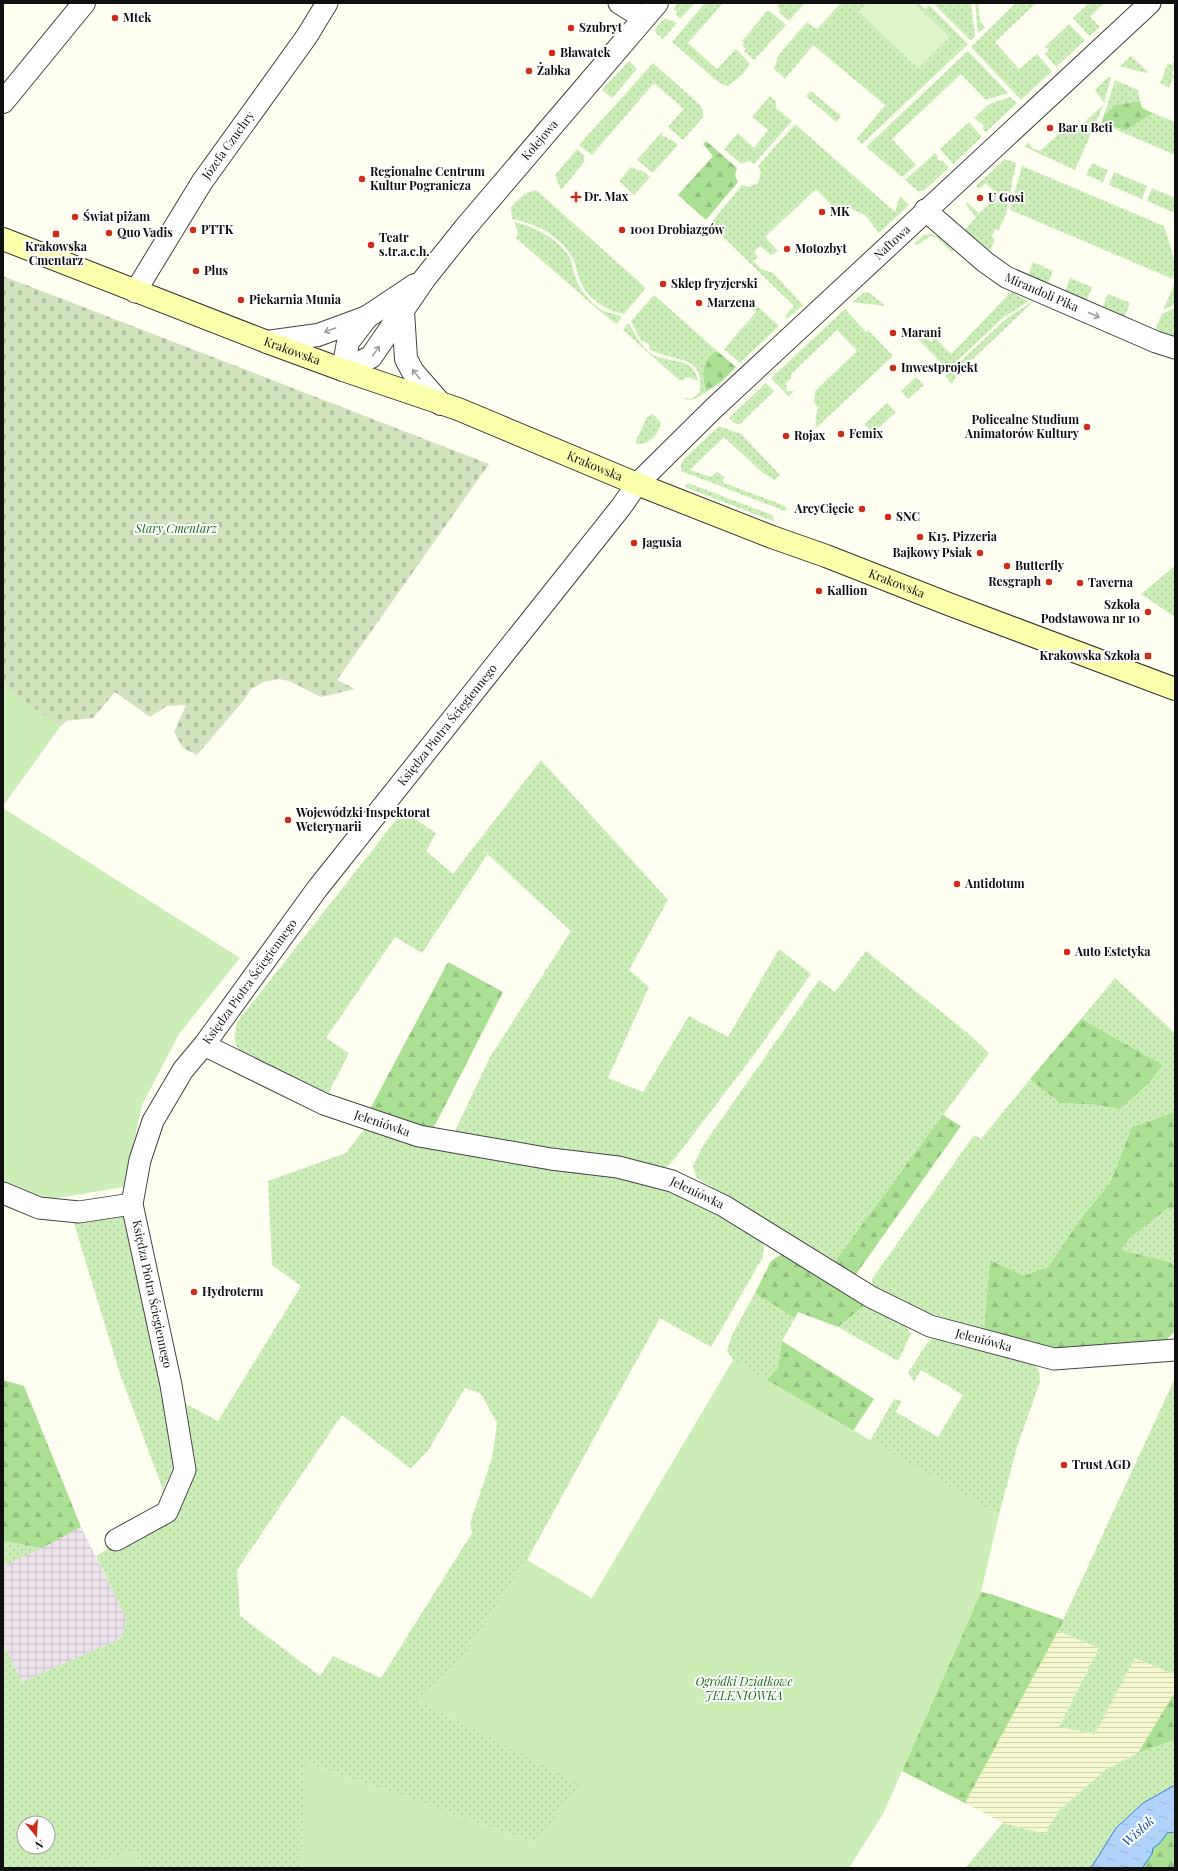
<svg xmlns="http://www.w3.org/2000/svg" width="1178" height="1871" viewBox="0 0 1178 1871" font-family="'Playfair Display',serif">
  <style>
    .industrial { fill: url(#industrial-grid) }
    .farmland { fill: url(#farmland-rules) }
    .grass { fill: url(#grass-dots); fill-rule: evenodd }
    .forest { fill: url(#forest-firs) }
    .cemetery { fill: url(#cemetery-stones) }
    .garden { fill: #caeeb6 }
    .pitch { fill: #def4c9 }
    .water { fill: url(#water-ripples); stroke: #307ada }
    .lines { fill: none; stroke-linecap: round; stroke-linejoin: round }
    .minor-casing { stroke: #424242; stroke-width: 23 }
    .tertiary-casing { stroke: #424242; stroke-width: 24 }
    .secondary-casing { stroke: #313131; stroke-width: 24 }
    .minor { stroke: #fff; stroke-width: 21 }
    .tertiary { stroke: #fff; stroke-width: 22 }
    .secondary { stroke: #fbffac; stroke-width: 22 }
    .oneway { stroke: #9f9f9f }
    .poi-dot { fill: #cc2e19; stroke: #fff; stroke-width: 1.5 }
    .labels { text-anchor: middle; stroke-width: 4; stroke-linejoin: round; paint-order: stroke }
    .poi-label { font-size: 12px; font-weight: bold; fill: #0f0f0f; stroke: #fff; text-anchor: start }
    .street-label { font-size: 12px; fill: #0f0f0f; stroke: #fff }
    .park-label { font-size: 12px; font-style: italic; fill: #1c6d18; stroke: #fff }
    .water-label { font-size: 13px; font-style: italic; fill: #0c4cad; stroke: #fff }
  </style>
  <defs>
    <pattern id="industrial-grid" width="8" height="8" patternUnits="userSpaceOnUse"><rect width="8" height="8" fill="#eee3ed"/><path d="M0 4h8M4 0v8" fill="none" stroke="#cbc2ca"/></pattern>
    <pattern id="farmland-rules" width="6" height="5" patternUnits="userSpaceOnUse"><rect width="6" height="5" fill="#f5f8cd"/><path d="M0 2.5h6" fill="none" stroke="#d1d3af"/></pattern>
    <pattern id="grass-dots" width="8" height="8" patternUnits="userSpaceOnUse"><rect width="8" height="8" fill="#caeeb6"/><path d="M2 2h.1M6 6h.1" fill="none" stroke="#accb9b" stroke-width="1.8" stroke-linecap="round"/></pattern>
    <pattern id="forest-firs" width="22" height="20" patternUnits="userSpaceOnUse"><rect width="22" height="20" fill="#a9e094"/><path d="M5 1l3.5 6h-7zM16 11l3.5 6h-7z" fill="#90bf7e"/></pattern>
    <pattern id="cemetery-stones" width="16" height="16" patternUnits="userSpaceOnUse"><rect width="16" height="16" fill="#d2e4be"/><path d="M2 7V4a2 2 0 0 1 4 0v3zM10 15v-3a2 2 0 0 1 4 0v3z" fill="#b3c2a2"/></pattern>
    <pattern id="water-ripples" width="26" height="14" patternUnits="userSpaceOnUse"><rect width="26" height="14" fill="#b0d3fc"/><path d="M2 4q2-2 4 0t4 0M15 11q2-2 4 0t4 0" fill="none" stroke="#96b4d7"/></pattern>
  </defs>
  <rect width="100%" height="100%" fill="#fffff1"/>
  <path class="industrial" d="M81,1527L127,1620L120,1639L22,1682L3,1643V1566Z"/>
  <path class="farmland" d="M1058,1631L1099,1648L1059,1726L1095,1734L1135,1658L1175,1675V1692L1138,1753L1107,1769L1059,1810L1045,1834L1003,1823L965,1803Z"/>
  <g class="grass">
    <path d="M678,3H695L680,19L676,15L677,12L673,8Z"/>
    <path d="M705,3H723L688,43L717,69L736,49L750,64L743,74L728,86L723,85L717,81L672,42Z"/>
    <path d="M777,3H805L789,21L779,12L780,9L777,6L778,4Z"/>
    <path d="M841,3H867L859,12L949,37L914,3H919L925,9L929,5L968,44L862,144L857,139L885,105L813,45L785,79L774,69L779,54L807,22L817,29Z"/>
    <path d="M933,3H971L975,36L972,40H970Z"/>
    <path d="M975,3H978L980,21L985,27L978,33Z"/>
    <path d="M1016,3H1036L995,42L1019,69L1037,54L1052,71L1021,100L971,47Z"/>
    <path d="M1089,3H1104L1090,17L1100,27L1089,36L1073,18Z"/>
    <path d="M768,10L786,25L754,60L744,51L746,49L742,45L744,43L742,41Z"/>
    <path d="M665,18L670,21L672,20L677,23L663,39L656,33L655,29Z"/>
    <path d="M1069,24L1085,40L1056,67L1045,54L1049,50L1047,48H1044Z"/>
    <path d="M968,51L1008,93L986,100L961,74L892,139L916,165L902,177L866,147Z"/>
    <path d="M1175,54V66L1172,73L1174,76L1169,88L1160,83L1168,63L1172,65L1175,59L1172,57Z"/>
    <path d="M1131,56L1148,72L1146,73L1120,66Z"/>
    <path d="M629,61L637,69L612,98L602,90Z"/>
    <path d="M653,63L700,105L703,112V117L683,140L668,127L684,109L654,83L592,155L579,145Z"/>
    <path d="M1108,77L1111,78L1104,103L1095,90Z"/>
    <path d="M1115,80L1138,90L1140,101L1117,105L1106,116L1104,115Z"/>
    <path d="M811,91L841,116L836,122L806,96Z"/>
    <path d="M770,96L776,101V108L792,121L754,164L749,161L741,164L724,149L738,133L754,148L768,130L752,117Z"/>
    <path d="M1010,97L1017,103L986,132L982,128L984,126L974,118L989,104Z"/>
    <path d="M1104,104L1075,170L1025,147L1029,142L1032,148L1040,151L1067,126L1070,131L1074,128L1076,130Z"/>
    <path d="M1153,113L1175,122V155L1110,127L1126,130Z"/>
    <path d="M969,122L982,137L953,164L940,149Z"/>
    <path d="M795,124L895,212L900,196L909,205L879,233L865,215L849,208L840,214L816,189L765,237L778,251L771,255L760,246L754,251L758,258L753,261L761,269L773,273L803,305L787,319L785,316L794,306L710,224L742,185L748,187L758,183L761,172L758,166Z"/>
    <path d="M662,132L663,133L661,135L664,137L665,136L669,140L671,139L678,145L653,173L637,160Z"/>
    <path d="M577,149L585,156L583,158L585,161L561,190L555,175Z"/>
    <path d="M935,153L938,156L937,158L940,161L942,160L949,167L924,191H918L905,180Z"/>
    <path d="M1005,159L1016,163L1006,214L999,230L995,229L992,237L995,239L990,251L965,230L976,217L966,205L967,202L979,213L998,195L986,183L979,189L976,186Z"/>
    <path d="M1092,163L1108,170L1103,182L1086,175Z"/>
    <path d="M1022,166L1164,226C1169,243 1178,262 1173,279L1010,210Z"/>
    <path d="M631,167L639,171L641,170L650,177L634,195L619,181Z"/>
    <path d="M1114,172L1147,186L1142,199L1109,185Z"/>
    <path d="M1152,188L1175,198V213L1147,201Z"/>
    <path d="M536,190L646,288L624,314C605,310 586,298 579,278C576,270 576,262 571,255C558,235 535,223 512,219L511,208C518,198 524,193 536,190Z"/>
    <path d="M514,222C534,226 560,240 570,258C573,264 573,272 576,279C580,291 592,305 604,311C609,313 616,314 621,316V319L616,324L602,313L516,238L518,231Z"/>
    <path d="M932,234L944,239L954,248L952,253L937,238L931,236L917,245L914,244L923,235Z"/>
    <path d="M1033,262L1053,271L1048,284L1028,276Z"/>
    <path d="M1070,278L1092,287L1086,301L1065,292Z"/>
    <path d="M1175,283V304L1163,310Z"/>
    <path d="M868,292L885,305L884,306L853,302L863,293Z"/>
    <path d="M1011,292L1029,301L1004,317L944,373L937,367L941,363L916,337L922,333L931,342L935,338L951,354Z"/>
    <path d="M1108,294L1130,303L1124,318L1102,308Z"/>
    <path d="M654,295L717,351C700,360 702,376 706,392C699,397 692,403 683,398L692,399L700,392C704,352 676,364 649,349L650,346L645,341L642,342L631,321Z"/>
    <path d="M1032,302H1033L957,374L952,384L945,376L1007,318Z"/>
    <path d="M755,304L779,326L740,363L724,349L756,312L751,307Z"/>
    <path d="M1175,308V337L1155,330L1162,314Z"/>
    <path d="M845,309L866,332L868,330L893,356L817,427C814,420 816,414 819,408L814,403L815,391L857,351L837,330L791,374V379L786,382L787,391H794L789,397L771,378Z"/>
    <path d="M628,323C636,334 639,344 650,353C668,365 693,354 698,381L688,377L680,381L623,330Z"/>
    <path d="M916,377L924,385L908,399L901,391Z"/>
    <path d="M766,383L774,391L740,424H736L729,418Z"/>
    <path d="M887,403L896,412L873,433L864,424Z"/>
    <path d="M652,414L661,422C660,433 647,448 635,443L647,417Z"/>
    <path d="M719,426L741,434L780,475L775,480L763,473L724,437L690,470L711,477L717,472L725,477L722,482L785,506L787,510L785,511L681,471V465L684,459Z"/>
    <path d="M688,483L772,515L774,519L773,521L685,487Z"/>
    <path d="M1175,566V617L1141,594Z"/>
    <path d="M541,760L668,900L629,970L649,987L608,1078L643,1092L689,1016L728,1037L779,949L811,974L754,1055L676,1157L667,1167L660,1169L453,1135L490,1057L571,931L482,849L487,855L422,953L395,937L326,1038L349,1053L328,1094L245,1056C232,1044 233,1037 238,1021L403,811L436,833L426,851L453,874Z"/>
    <path d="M866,951L970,1035L989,1053L830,1268L696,1177L693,1166L704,1144L819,980L835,992Z"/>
    <path d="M1115,978L1175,1033V1112L1132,1127L1110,1183L1082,1217L1048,1267L1024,1277L990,1260L984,1332L929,1313L872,1287V1279L974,1135L981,1139L1030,1079L1060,1103L1098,1105L1120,1109L1148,1084L1163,1065L1081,1019Z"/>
    <path d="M365,1128L614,1172L691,1197L757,1235L764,1246L763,1257L711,1347L660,1318L527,1560L463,1657L417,1700L581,1784L536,1843L304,1762L302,1868H142L134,1851L84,1868H3V1643L22,1682L120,1639L127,1620L96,1556L167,1512L185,1470L192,1445L182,1402L218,1421L301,1286L272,1265L268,1181L346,1153ZM465,1388L481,1394L497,1423L492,1458L470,1523L472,1533L381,1678L333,1656L320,1676L240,1616L237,1570L342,1415L411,1469L429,1449ZM24,1823H48V1847H24Z"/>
    <path d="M1168,1208L1175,1210V1267L1170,1262L1121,1250L1130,1238Z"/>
    <path d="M122,1215L129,1219L177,1448L174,1466L163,1490L120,1374L72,1217Z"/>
    <path d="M755,1293L795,1318L782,1341L778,1368L766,1380L733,1360L727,1351L732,1335Z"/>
    <path d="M866,1304L905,1324L911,1334L898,1361L838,1327Z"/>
    <path d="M935,1335L1034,1362L1039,1371L1040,1382L1017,1447L999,1515L870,1441L894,1399L902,1401L896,1412L938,1437L963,1395L921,1370L914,1382L908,1372C918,1360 923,1345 935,1335Z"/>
    <path d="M1175,1378V1675L1135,1658L1095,1734L1059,1727L1099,1648L1058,1631Z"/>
    <path d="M3,1541L42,1548L3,1566Z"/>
    <path d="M1175,1740V1785L1143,1803L1116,1828L1091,1868H965L1003,1823L1045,1834L1059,1810L1107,1769L1138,1753Z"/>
  </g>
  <g class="forest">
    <path d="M1140,101L1142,108L1153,113L1126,130L1101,124L1104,115H1106L1116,105Z"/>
    <path d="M706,141L737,168L735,175L738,182L706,220L678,195L713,156L703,144Z"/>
    <path d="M717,351L736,367L721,382L706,392C702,376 700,360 717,351Z"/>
    <path d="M448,962L503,992L433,1129L369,1111Z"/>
    <path d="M1081,1019L1163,1065L1148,1084L1120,1109L1098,1105L1060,1103L1030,1079Z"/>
    <path d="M1175,1112V1210L1168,1208L1130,1238L1121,1250L1170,1262L1175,1267V1331L1165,1341L1059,1349L984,1332L990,1260L1024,1276L1048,1267L1082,1217L1110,1183L1132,1127Z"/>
    <path d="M943,1115L961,1126L854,1277L830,1268Z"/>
    <path d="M785,1252L866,1304L838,1327L798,1312L795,1318L755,1293L771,1261Z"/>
    <path d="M782,1341L874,1399L853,1431L766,1380L778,1368Z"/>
    <path d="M3,1380L24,1386L81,1527L42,1548L3,1541Z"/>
    <path d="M981,1592L991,1594L1064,1620L965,1803L902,1771Z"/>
    <path d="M1175,1692V1740L1138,1753Z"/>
    <path d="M1175,1832V1868H1142L1152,1854L1153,1848L1160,1843L1167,1833Z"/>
  </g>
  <path class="cemetery" d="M3,276L489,464L337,680L355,689L321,697L289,681L279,679L264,682L251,689L244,700L197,755L183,748L174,732L186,705L167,706L150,717L115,692L93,718L67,721L60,727L3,685Z"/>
  <g class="garden">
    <path d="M3,685L60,727L3,806Z"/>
    <path d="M3,808L240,958L179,1034L142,1105L124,1187L44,1200L3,1181Z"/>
    <path d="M733,1360L999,1515L981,1592L883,1814L849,1868H301L304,1762L536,1843L580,1784L417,1700L463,1657L527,1560L592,1598Z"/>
    <path d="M134,1851L142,1868H84Z"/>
  </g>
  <path class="pitch" d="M867,3H914L950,37L918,69L859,12Z"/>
  <path class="water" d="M1175,1785V1832L1167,1833L1160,1843L1153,1848L1152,1854L1142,1868H1091L1116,1828L1143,1803Z"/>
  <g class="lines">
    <defs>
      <g id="minor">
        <path d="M619,3L643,18"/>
        <path id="s1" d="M925,210L985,262L1006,277L1156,342L1175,348"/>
        <path id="s2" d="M135,292L202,182L307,36L327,3"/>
        <path id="s3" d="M204,1045L324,1104L419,1136L551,1159L618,1167L672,1181L724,1206L871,1297L930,1326L1054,1359L1175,1350"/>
        <path d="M3,1193L39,1208L79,1212L132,1204"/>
        <path id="s4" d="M116,1540L167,1512L185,1470L171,1385L132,1204L140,1160L153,1121L183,1070L204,1045L317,889L621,507L637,484L714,408L1150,3"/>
      </g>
      <g id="tertiary">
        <path d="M3,102L84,3"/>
        <path d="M403,311L406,359L413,372L441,404"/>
        <path d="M267,342L318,335L367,317L415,285"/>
        <path id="s5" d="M343,370L371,357L425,278L465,228L657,3"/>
        <path d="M343,370L348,342L367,317"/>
      </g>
      <g id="secondary">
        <path id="s6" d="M3,239L267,342L343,370L458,409L637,484L772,537L826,556L951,605L1175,689"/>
      </g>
    </defs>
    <use href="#minor" class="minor-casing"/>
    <use href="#tertiary" class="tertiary-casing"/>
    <use href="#secondary" class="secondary-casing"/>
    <use href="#minor" class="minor"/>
    <use href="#tertiary" class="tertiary"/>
    <use href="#secondary" class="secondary"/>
  </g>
  <defs><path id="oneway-shaft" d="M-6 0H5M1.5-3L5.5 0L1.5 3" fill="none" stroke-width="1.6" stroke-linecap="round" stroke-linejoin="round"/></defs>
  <g class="oneway">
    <use href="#oneway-shaft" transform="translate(1094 315) rotate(24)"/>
    <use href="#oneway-shaft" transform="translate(330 330) rotate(160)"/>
    <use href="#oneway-shaft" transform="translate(376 351) rotate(-55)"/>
    <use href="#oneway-shaft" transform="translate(416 374) rotate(-128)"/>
  </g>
  <g class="poi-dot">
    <circle cx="115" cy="18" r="4"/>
    <circle cx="571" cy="28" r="4"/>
    <circle cx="552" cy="53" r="4"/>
    <circle cx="529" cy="71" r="4"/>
    <circle cx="1050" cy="128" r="4"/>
    <circle cx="362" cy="179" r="4"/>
    <path d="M574 191h4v4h4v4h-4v4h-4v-4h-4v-4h4z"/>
    <circle cx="980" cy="198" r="4"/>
    <circle cx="822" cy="212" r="4"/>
    <circle cx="75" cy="217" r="4"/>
    <circle cx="193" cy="230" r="4"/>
    <circle cx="622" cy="230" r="4"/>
    <circle cx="109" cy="233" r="4"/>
    <rect x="52" y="230" width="8" height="8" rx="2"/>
    <circle cx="371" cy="245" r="4"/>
    <circle cx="787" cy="249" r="4"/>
    <circle cx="196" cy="271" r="4"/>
    <circle cx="663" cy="284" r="4"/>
    <circle cx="241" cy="300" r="4"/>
    <circle cx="699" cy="303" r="4"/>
    <circle cx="893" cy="333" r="4"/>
    <circle cx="893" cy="368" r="4"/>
    <circle cx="1087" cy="427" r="4"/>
    <circle cx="841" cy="434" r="4"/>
    <circle cx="786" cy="436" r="4"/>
    <circle cx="862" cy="509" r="4"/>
    <circle cx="888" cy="517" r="4"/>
    <circle cx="920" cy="537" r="4"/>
    <circle cx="634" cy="543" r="4"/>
    <circle cx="980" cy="553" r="4"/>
    <circle cx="1007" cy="566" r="4"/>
    <circle cx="1049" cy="582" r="4"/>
    <circle cx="1080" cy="583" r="4"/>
    <circle cx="819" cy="591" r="4"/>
    <circle cx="1148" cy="612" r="4"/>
    <rect x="1144" y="652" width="8" height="8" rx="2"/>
    <circle cx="288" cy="820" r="4"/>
    <circle cx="957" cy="884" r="4"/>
    <circle cx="1067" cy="952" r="4"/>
    <circle cx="194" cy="1292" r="4"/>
    <circle cx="1064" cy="1465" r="4"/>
  </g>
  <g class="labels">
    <g class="poi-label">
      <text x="123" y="22">Mtek</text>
      <text x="579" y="32">Szubryt</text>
      <text x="560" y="57">Bławatek</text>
      <text x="537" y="75">Żabka</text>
      <text x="1058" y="132">Bar u Beti</text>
      <text x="370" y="176">Regionalne Centrum<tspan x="370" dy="14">Kultur Pogranicza</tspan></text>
      <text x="584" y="201">Dr. Max</text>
      <text x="988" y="202">U Gosi</text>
      <text x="830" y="216">MK</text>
      <text x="83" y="221">Świat piżam</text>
      <text x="201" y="234">PTTK</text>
      <text x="630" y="234">1001 Drobiazgów</text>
      <text x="117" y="237">Quo Vadis</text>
      <text x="379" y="242">Teatr<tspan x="379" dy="14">s.tr.a.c.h.</tspan></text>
      <text x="56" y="251" text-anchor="middle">Krakowska<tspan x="56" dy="14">Cmentarz</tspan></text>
      <text x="795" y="253">Motozbyt</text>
      <text x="204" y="275">Plus</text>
      <text x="671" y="288">Sklep fryzjerski</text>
      <text x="249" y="304">Piekarnia Munia</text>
      <text x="707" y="307">Marzena</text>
      <text x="901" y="337">Marani</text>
      <text x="901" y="372">Inwestprojekt</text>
      <text x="1079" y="424" text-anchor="end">Policealne Studium<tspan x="1079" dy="14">Animatorów Kultury</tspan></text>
      <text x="849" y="438">Femix</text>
      <text x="794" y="440">Rojax</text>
      <text x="854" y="513" text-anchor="end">ArcyCięcie</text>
      <text x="896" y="521">SNC</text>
      <text x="928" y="541">K15. Pizzeria</text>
      <text x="642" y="547">Jagusia</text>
      <text x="972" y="557" text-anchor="end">Bajkowy Psiak</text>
      <text x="1015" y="570">Butterfly</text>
      <text x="1041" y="586" text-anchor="end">Resgraph</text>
      <text x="1088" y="587">Taverna</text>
      <text x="827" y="595">Kallion</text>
      <text x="1140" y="609" text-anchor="end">Szkoła<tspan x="1140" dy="14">Podstawowa nr 10</tspan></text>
      <text x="1140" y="660" text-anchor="end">Krakowska Szkoła</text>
      <text x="296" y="817">Wojewódzki Inspektorat<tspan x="296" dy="14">Weterynarii</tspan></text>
      <text x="965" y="888">Antidotum</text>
      <text x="1075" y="956">Auto Estetyka</text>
      <text x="202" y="1296">Hydroterm</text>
      <text x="1072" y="1469">Trust AGD</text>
    </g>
    <g class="street-label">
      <text dy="4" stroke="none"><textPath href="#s5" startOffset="306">Kolejowa</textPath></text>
      <text dy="4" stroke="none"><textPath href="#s2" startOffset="174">Józefa Czuchry</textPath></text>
      <text dy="4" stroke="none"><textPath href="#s4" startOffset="1613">Naftowa</textPath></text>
      <text dy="4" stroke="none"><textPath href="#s1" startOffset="144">Mirandoli Pika</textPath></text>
      <text dy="4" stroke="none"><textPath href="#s6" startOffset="310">Krakowska</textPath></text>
      <text dy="4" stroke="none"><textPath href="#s6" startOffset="634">Krakowska</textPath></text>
      <text dy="4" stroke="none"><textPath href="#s6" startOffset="958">Krakowska</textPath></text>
      <text dy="4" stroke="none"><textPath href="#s4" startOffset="955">Księdza Piotra Ściegiennego</textPath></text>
      <text dy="4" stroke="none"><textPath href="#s4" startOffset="631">Księdza Piotra Ściegiennego</textPath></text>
      <text dy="4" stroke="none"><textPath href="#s3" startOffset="195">Jeleniówka</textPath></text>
      <text dy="4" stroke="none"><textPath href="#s3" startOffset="519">Jeleniówka</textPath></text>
      <text transform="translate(152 1294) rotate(78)" y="4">Księdza Piotra Ściegiennego</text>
      <text dy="4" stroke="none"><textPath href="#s3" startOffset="843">Jeleniówka</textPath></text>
    </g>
    <g class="park-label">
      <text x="176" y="533">Stary Cmentarz</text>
      <text x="744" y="1686">Ogródki Działkowe<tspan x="744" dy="14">JELENIÓWKA</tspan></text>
    </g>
    <g class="water-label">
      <text transform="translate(1138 1831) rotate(-42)" y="5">Wisłok</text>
    </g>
  </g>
  <rect width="1178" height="1871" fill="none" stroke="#0f0f0f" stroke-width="8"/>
  <g transform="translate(36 1835) rotate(162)"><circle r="19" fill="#ffffff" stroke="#9f9f9f"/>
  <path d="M0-3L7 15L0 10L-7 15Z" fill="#cc2e19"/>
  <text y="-6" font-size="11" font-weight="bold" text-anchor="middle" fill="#0f0f0f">N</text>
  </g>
</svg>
